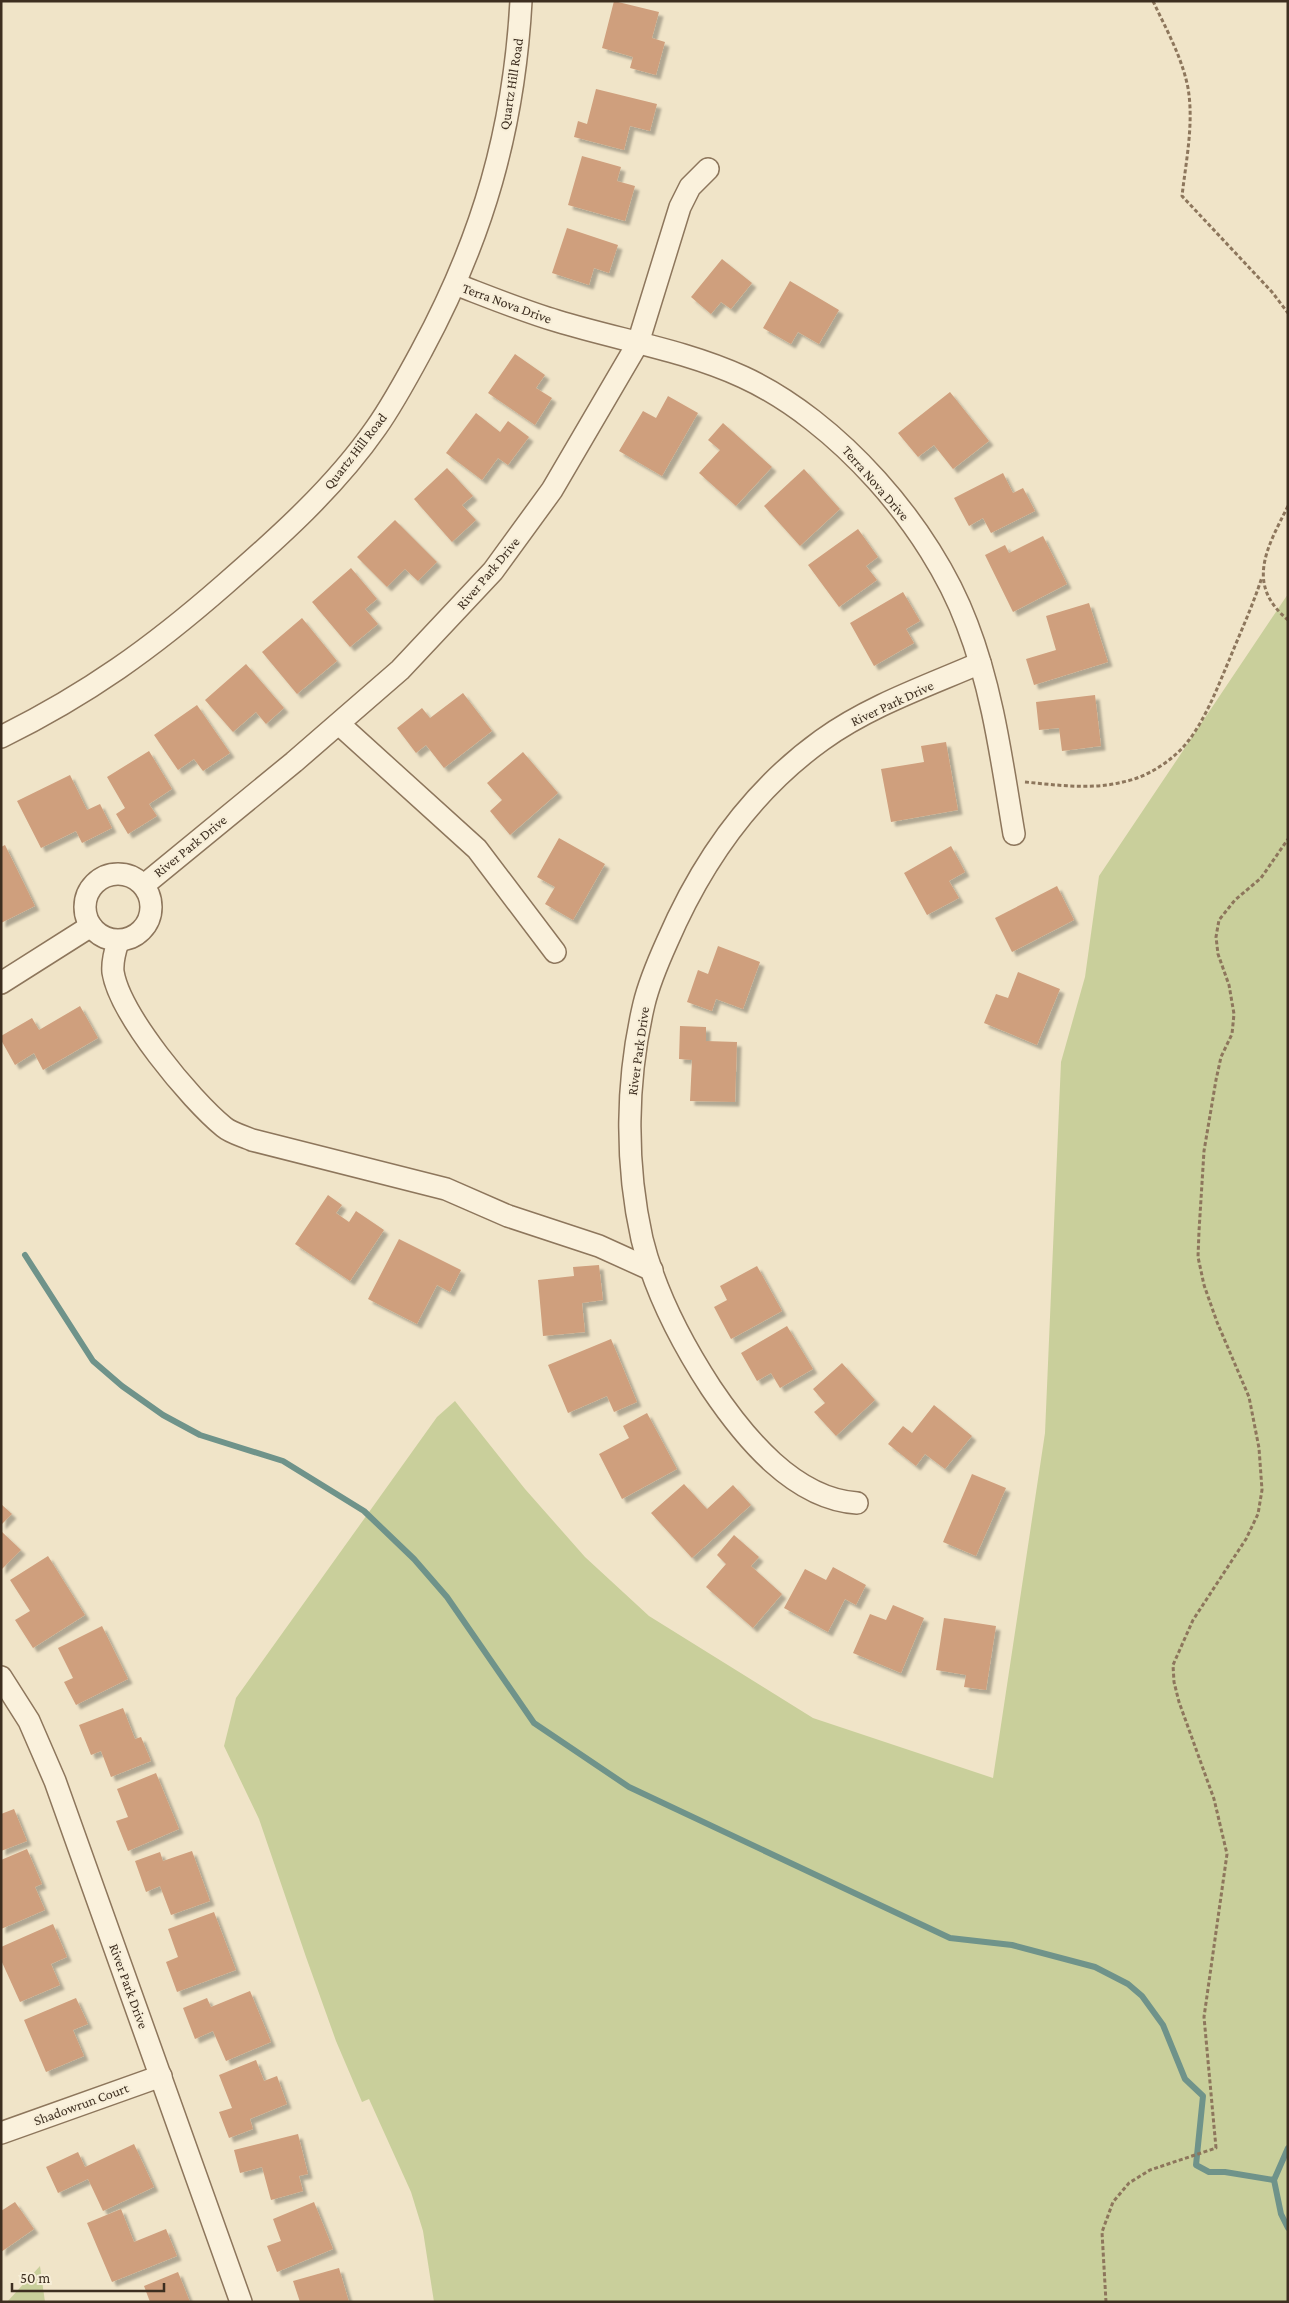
<svg xmlns="http://www.w3.org/2000/svg" width="1289" height="2303" viewBox="0 0 1289 2303" font-family="'Crimson Pro',serif">
  <style>
    .green { fill: #c9cf9b }
    .lines { fill: none; stroke-linecap: round; stroke-linejoin: round }
    .stream { stroke: #6f938a; stroke-width: 6 }
    .building { fill: #cf9f7d; filter: url(#shadow) }
    .minor-casing { stroke: #8d765c; stroke-width: 24 }
    .path { stroke: #8d765c; stroke-width: 3; stroke-dasharray: 4 2.5; stroke-linecap: butt }
    .minor { stroke: #faf1dc; stroke-width: 21 }
    .labels { text-anchor: middle; stroke-width: 4.5; stroke-linejoin: round; paint-order: stroke }
    .street-label { font-size: 14px; fill: #3d2e20; stroke: #f7eed8 }
  </style>
  <defs>
    <filter id="shadow"><feDropShadow dx="4.5" dy="4.5" stdDeviation="1" flood-color="#0004"/></filter>
  </defs>
  <rect width="100%" height="100%" fill="#f0e4c8"/>
  <g class="green">
    <path d="M1288,594V2302H434L423,2231L411,2192L369,2099L362,2102L336,2041L306,1957L259,1819L224,1746L236,1698L437,1417L455,1401L525,1489L585,1557L649,1616L813,1718L993,1778L1045,1433L1061,1062L1085,977L1099,876Z"/>
    <path d="M40,2266L45,2302H7Z"/>
  </g>
  <g class="lines">
    <g class="stream">
      <path d="M25,1255L93,1361L122,1386L163,1415L200,1435L283,1461L364,1511L414,1559L447,1597L534,1723L629,1787L950,1938L1012,1945L1095,1967L1128,1984L1142,1996L1163,2025L1185,2079L1203,2096L1196,2165L1209,2172H1225L1274,2180"/>
      <path d="M1288,2148L1274,2180L1281,2214L1288,2228"/>
    </g>
  </g>
  <g class="building">
    <path d="M614,1L659,12L652,38L665,42L656,75L630,68L633,57L602,48Z"/>
    <path d="M596,89L657,104L650,131L630,126L624,150L574,137L578,121L587,124Z"/>
    <path d="M582,156L621,167L617,181L635,186L625,221L568,205Z"/>
    <path d="M567,228L618,245L609,273L594,268L589,285L552,273Z"/>
    <path d="M722,259L752,283L731,309L721,302L711,314L691,297Z"/>
    <path d="M790,281L839,310L819,344L798,332L791,344L763,328Z"/>
    <path d="M515,354L545,375L536,388L552,398L535,425L488,393Z"/>
    <path d="M950,392L989,441L953,469L934,445L918,457L898,433Z"/>
    <path d="M668,396L698,413L662,476L619,451L643,411L656,418Z"/>
    <path d="M476,413L500,432L508,421L529,437L508,465L498,458L482,480L446,453Z"/>
    <path d="M723,423L772,467L736,506L699,473L720,450L708,440Z"/>
    <path d="M447,468L473,496L462,505L476,520L452,542L414,499Z"/>
    <path d="M804,469L840,509L800,546L764,506Z"/>
    <path d="M1003,473L1013,493L1023,488L1035,511L991,533L983,518L969,526L954,498Z"/>
    <path d="M395,520L437,562L418,581L405,569L387,587L357,557Z"/>
    <path d="M858,529L878,557L866,566L877,580L839,607L808,565Z"/>
    <path d="M1043,536L1067,584L1013,612L985,555L1005,545L1009,553Z"/>
    <path d="M351,568L377,599L365,609L378,624L350,647L312,602Z"/>
    <path d="M903,592L920,621L906,629L914,643L874,666L850,623Z"/>
    <path d="M1089,603L1108,662L1034,685L1026,659L1056,650L1046,616Z"/>
    <path d="M302,618L337,661L297,694L262,652Z"/>
    <path d="M246,664L284,708L266,724L256,712L233,732L205,700Z"/>
    <path d="M463,693L492,731L444,768L426,745L416,753L397,728L422,708L430,718Z"/>
    <path d="M1095,695L1101,746L1062,751L1059,728L1039,730L1036,702Z"/>
    <path d="M197,705L230,753L203,771L194,759L178,770L154,735Z"/>
    <path d="M946,742L958,810L891,822L881,769L924,762L921,746Z"/>
    <path d="M149,751L172,789L149,804L157,816L128,834L116,814L125,808L107,777Z"/>
    <path d="M523,752L558,793L510,835L490,811L502,800L487,783Z"/>
    <path d="M70,775L87,810L100,804L112,828L82,843L76,831L41,848L17,801Z"/>
    <path d="M559,838L605,864L573,920L545,904L555,887L537,877Z"/>
    <path d="M5,845L35,906L1,923V847Z"/>
    <path d="M951,846L965,872L949,881L959,898L927,915L904,873Z"/>
    <path d="M1057,886L1074,920L1012,952L995,918Z"/>
    <path d="M718,946L760,962L743,1009L716,999L712,1011L687,1002L698,970L708,974Z"/>
    <path d="M1018,972L1060,989L1037,1045L984,1023L996,994L1008,998Z"/>
    <path d="M80,1006L98,1038L43,1070L34,1053L15,1065L1,1040V1036L32,1018L39,1030Z"/>
    <path d="M680,1026L706,1027V1041L737,1042L735,1102L690,1101L692,1060L679,1059Z"/>
    <path d="M328,1195L342,1205L336,1213L349,1222L356,1211L384,1230L350,1281L295,1244Z"/>
    <path d="M399,1239L461,1270L450,1292L437,1285L417,1324L368,1299Z"/>
    <path d="M599,1265L603,1300L582,1303L585,1332L543,1336L538,1280L574,1276L573,1267Z"/>
    <path d="M757,1266L782,1311L731,1339L714,1307L727,1300L720,1286Z"/>
    <path d="M787,1326L813,1369L780,1388L771,1373L757,1381L741,1353Z"/>
    <path d="M611,1339L637,1402L614,1412L607,1396L568,1413L548,1365Z"/>
    <path d="M842,1363L875,1400L836,1436L814,1412L825,1403L813,1389Z"/>
    <path d="M934,1405L972,1436L945,1469L925,1454L916,1466L888,1444L903,1426L912,1433Z"/>
    <path d="M647,1413L677,1469L622,1499L599,1454L629,1438L623,1426Z"/>
    <path d="M972,1474L1006,1488L976,1556L943,1542Z"/>
    <path d="M684,1484L707,1509L733,1485L751,1505L692,1558L651,1513Z"/>
    <path d="M1,1504L12,1514L1,1525Z"/>
    <path d="M1,1531L21,1550L1,1570Z"/>
    <path d="M734,1535L759,1557L751,1566L782,1594L753,1628L706,1587L726,1564L717,1555Z"/>
    <path d="M48,1556L85,1615L33,1648L15,1620L30,1611L10,1580Z"/>
    <path d="M833,1567L866,1585L856,1605L845,1599L828,1632L784,1608L805,1569L826,1580Z"/>
    <path d="M893,1605L924,1618L901,1673L853,1653L870,1614L886,1620Z"/>
    <path d="M944,1618L996,1626L986,1690L964,1687L966,1675L936,1670Z"/>
    <path d="M102,1626L128,1679L76,1705L64,1682L73,1678L58,1648Z"/>
    <path d="M123,1708L135,1739L141,1737L151,1761L111,1777L101,1751L91,1755L79,1725Z"/>
    <path d="M156,1773L179,1829L128,1851L116,1821L128,1817L117,1789Z"/>
    <path d="M14,1809L27,1841L1,1851V1814Z"/>
    <path d="M27,1849L42,1884L35,1887L45,1910L1,1929V1860Z"/>
    <path d="M192,1851L210,1901L171,1915L160,1886L146,1892L135,1861L160,1852L163,1861Z"/>
    <path d="M214,1912L236,1970L177,1992L166,1962L178,1957L168,1929Z"/>
    <path d="M53,1924L67,1957L51,1964L60,1985L20,2002L1,1960V1947Z"/>
    <path d="M250,1991L271,2042L226,2061L213,2031L195,2039L183,2008L207,1998L211,2007Z"/>
    <path d="M76,1998L88,2024L73,2030L84,2056L46,2072L24,2020Z"/>
    <path d="M256,2060L264,2081L277,2076L287,2104L250,2119L253,2129L229,2138L219,2112L232,2108L219,2075Z"/>
    <path d="M298,2134L308,2174L299,2176L303,2191L271,2200L262,2167L240,2173L234,2150Z"/>
    <path d="M134,2144L154,2187L103,2211L88,2179L58,2193L46,2167L78,2152L85,2167Z"/>
    <path d="M15,2202L34,2229L1,2252V2211Z"/>
    <path d="M314,2202L333,2249L277,2272L267,2246L281,2241L273,2219Z"/>
    <path d="M121,2209L134,2242L166,2229L177,2256L112,2282L87,2223Z"/>
    <path d="M339,2268L349,2302H300L293,2281Z"/>
    <path d="M178,2272L190,2302H150L144,2286Z"/>
  </g>
  <g class="lines">
    <defs>
      <g id="minor">
        <path d="M455,284C489,297 523,311 557,321C619,340 684,350 743,377C837,420 931,527 967,624C993,691 1002,763 1014,834"/>
        <path d="M339,724L477,849L555,952"/>
        <path d="M1,737C88,694 152,648 224,585C278,538 335,487 376,428C393,404 408,376 422,350C483,237 514,129 521,1"/>
        <circle cx="118" cy="907" r="33"/>
        <path d="M144,885L294,762L400,670L493,571L552,490L638,343L680,207L690,187L708,169"/>
        <path d="M118,942C115,951 112,961 113,972C120,1015 190,1099 224,1127C231,1133 243,1136 252,1140L446,1189L508,1216L599,1246L652,1270"/>
        <path d="M1,983L91,926"/>
        <path d="M857,1503C794,1499 744,1437 711,1388C681,1342 655,1292 642,1239C625,1163 626,1080 644,1004C649,983 658,962 667,942C701,863 751,791 822,740C869,706 927,686 980,663"/>
        <path d="M1,1677L29,1721L55,1781L241,2302"/>
        <path d="M1,2133L161,2076"/>
      </g>
    </defs>
    <use href="#minor" class="minor-casing"/>
    <g class="path">
      <path d="M1153,1C1166,29 1182,57 1188,88C1194,123 1186,161 1182,196L1272,292L1288,313"/>
      <path d="M1288,506C1267,548 1245,584 1288,620"/>
      <path d="M1025,782C1057,785 1091,790 1123,782C1148,777 1174,760 1189,740C1207,716 1218,686 1230,658C1241,631 1253,605 1262,577"/>
      <path d="M1106,2302L1102,2232L1113,2202L1129,2183L1150,2170L1216,2148L1204,2017L1227,1854L1214,1799L1179,1702L1174,1682L1173,1665L1193,1620L1246,1539L1258,1514L1262,1490L1259,1448L1249,1397L1217,1322L1204,1285L1198,1257L1199,1231L1204,1151L1216,1080L1221,1057L1232,1034L1234,1014L1229,985L1218,954L1216,937L1219,920L1235,900L1261,878L1288,839"/>
    </g>
    <use href="#minor" class="minor"/>
  </g>
  <g class="labels">
    <g class="street-label">
      <text transform="translate(511 84) rotate(-81)" y="5">Quartz Hill Road</text>
      <text transform="translate(507 303) rotate(20)" y="5">Terra Nova Drive</text>
      <text transform="translate(355 451) rotate(-52)" y="5">Quartz Hill Road</text>
      <text transform="translate(876 483) rotate(49)" y="5">Terra Nova Drive</text>
      <text transform="translate(488 573) rotate(-50)" y="5">River Park Drive</text>
      <text transform="translate(892 703) rotate(-25)" y="5">River Park Drive</text>
      <text transform="translate(190 846) rotate(-39)" y="5">River Park Drive</text>
      <text transform="translate(638 1051) rotate(-82)" y="5">River Park Drive</text>
      <text transform="translate(129 1986) rotate(70)" y="5">River Park Drive</text>
      <text transform="translate(81 2104) rotate(-20)" y="5">Shadowrun Court</text>
    </g>
  </g>
  <rect width="1289" height="2303" fill="none" stroke="#3d2e20" stroke-width="5"/>
  <path d="M12 2283v8h152v-8" fill="none" stroke="#3d2e20" stroke-width="2.5"/>
  <text x="20" y="2283" font-size="15" fill="#3d2e20" stroke="#f7eed8" stroke-width="4" paint-order="stroke">50 m</text>
</svg>
